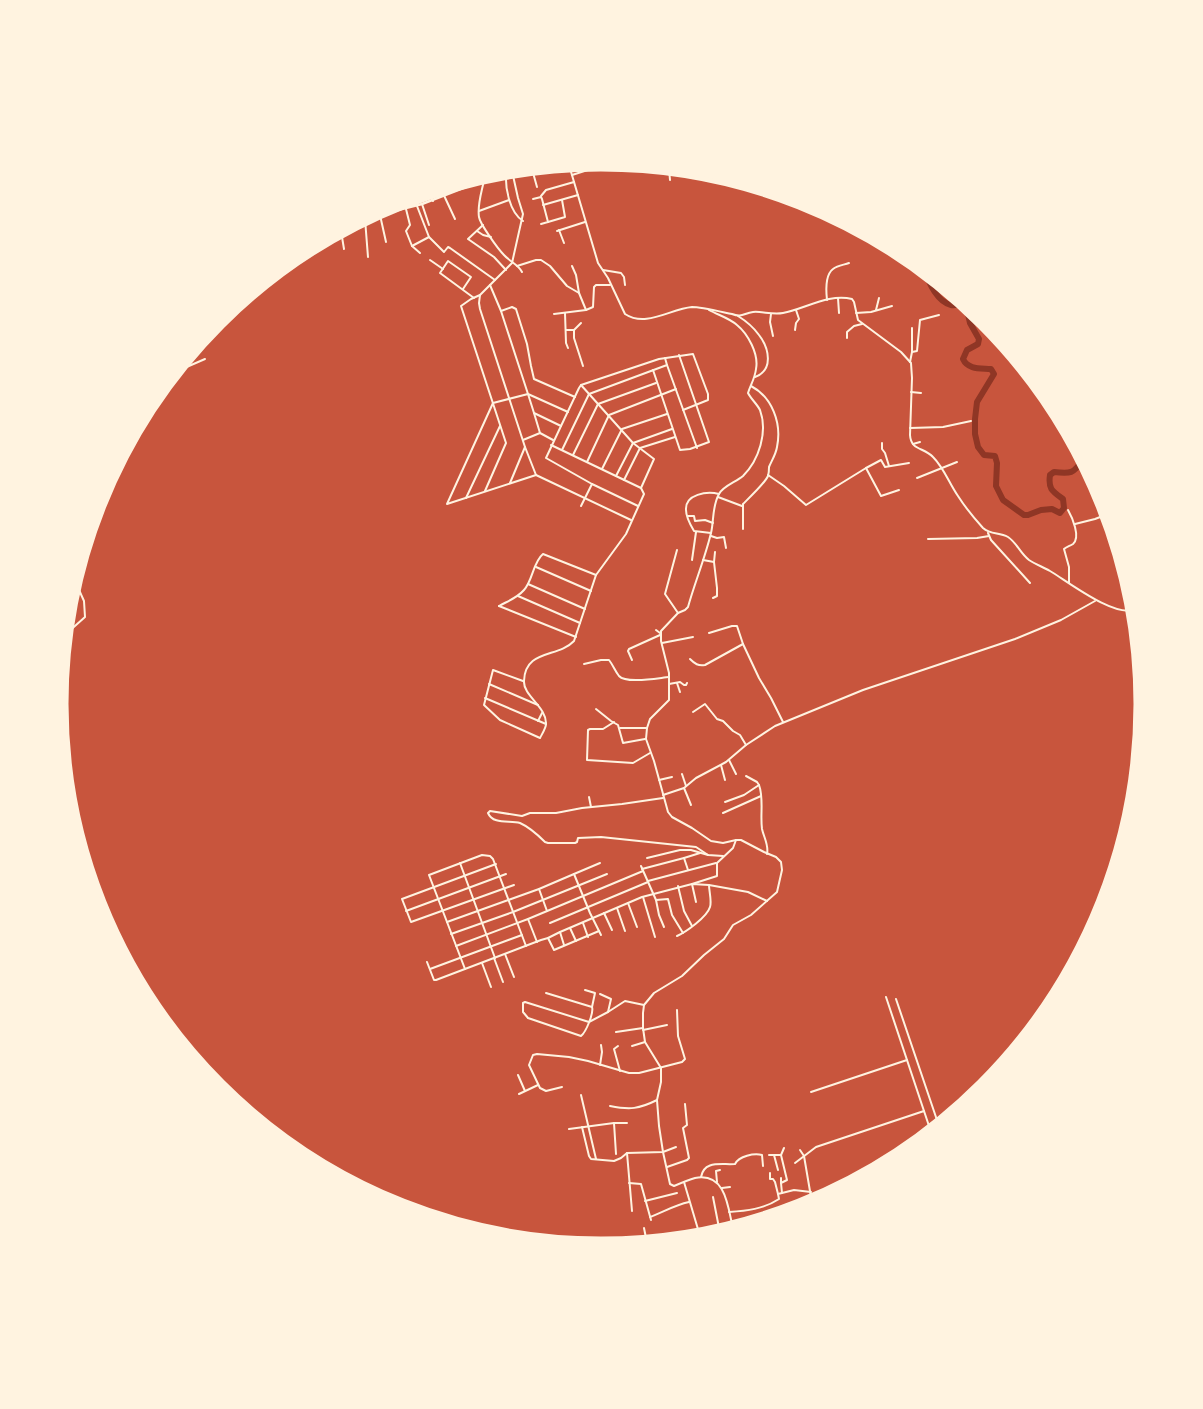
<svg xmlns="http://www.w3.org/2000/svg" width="1203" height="1409" viewBox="0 0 1203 1409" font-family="'DejaVu Sans',sans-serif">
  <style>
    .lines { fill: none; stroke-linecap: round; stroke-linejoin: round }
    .river { stroke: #8f3625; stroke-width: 6 }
    .minor { stroke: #fff3e0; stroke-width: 2 }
    .secondary { stroke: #fff3e0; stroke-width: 2.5 }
    .rim { fill: none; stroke: #fff3e0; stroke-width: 5 }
  </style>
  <rect width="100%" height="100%" fill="#c8553d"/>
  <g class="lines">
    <g class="river">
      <path d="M926,272C929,284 938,302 951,305C955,306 960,304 964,304"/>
      <path d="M966,305L970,323L979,339L978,344L967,350L963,359C968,370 981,368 991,369L994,374L977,402L975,419V434L978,447L984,455L995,456L997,463L996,486L1003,500L1024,515H1028L1041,510L1052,509L1060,513L1064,508L1063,499C1052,491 1048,489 1050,475L1054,472C1070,474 1074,474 1083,459"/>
    </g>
    <g class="minor">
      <path d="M569,165L598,263L608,278L625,314C646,328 670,309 692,307C701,307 722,312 732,314C742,318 744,313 753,312C762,311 772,315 783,313C805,309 829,293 852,299L854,302L858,320L901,352L911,363L912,378L910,435C911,451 924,447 933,457C944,468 949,483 958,496C965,507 974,518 983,528C991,535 999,532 1008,537C1017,543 1020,553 1029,560C1035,564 1043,567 1050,571C1067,581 1116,619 1135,609"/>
      <path d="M532,169L537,187"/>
      <path d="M669,169L670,180"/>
      <path d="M506,172C505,187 509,212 523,221"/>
      <path d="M572,175L594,168"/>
      <path d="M484,180C482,191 477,205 479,217C480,224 498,249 504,255C509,261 519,265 522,272"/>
      <path d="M466,182L467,187"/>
      <path d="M441,189L455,219"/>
      <path d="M429,193L433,201"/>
      <path d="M541,196L546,190L574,182"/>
      <path d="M408,199L410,207"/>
      <path d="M533,199L541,197L542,199L548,222L541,224"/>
      <path d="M422,204L429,225"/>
      <path d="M543,205L578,195"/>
      <path d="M417,206L429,237L444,252L448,247L450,248L495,280"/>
      <path d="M383,209L384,214"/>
      <path d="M406,209L410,225L406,231L412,246L420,253"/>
      <path d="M479,211L509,200"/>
      <path d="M380,215L386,242"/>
      <path d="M365,219L368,257"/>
      <path d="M548,222L565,217L562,200"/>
      <path d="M483,225L468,239L494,257L506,270"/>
      <path d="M559,230L564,243"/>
      <path d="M341,231L344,249"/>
      <path d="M477,231L483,235L491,237"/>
      <path d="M557,231L585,222"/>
      <path d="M412,246L429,237"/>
      <path d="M430,260L443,269"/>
      <path d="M517,266L536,260H541L550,266L567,286L579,293"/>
      <path d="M572,266L576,275L579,293L586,310"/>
      <path d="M603,270L621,273L624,277L625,285"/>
      <path d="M490,285L501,311L528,394L568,412"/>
      <path d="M463,289L471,277L448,261L440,273L474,298"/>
      <path d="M480,295L479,303L480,309L525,447L536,475"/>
      <path d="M838,298L839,313"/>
      <path d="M827,300C826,291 825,275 833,269C838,265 844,265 849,263"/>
      <path d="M709,310C718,315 729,318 737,325C748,334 759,354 756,369C755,378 751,384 748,393C751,399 757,404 760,410C768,432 759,460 743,476C736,482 723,486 719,494C712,506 714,521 711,533C705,558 695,582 688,607L685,610L678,613L661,631V641L669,673V700L650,719L647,728L646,739L654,761L668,812L672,817L692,828L711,841L723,843L736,840H741L764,852L776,857L781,862L782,870L777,892L751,915L733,925L724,939L704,955L682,976L654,993L644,1005L643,1013V1028L645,1042L661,1068V1082L657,1100L659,1126L663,1152L670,1184L674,1186C681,1183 688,1180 695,1178C726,1172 728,1207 733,1229"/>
      <path d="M876,310L879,298"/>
      <path d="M501,311L512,307L516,309L527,344L531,366L534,379L575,397"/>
      <path d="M565,313L566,343L568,348"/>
      <path d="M856,313L871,312L892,306"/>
      <path d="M554,314L586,310L593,307L594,287L596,285H610"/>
      <path d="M771,314L770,322L773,336"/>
      <path d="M738,316C746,321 754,328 759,335C769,348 774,370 755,377"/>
      <path d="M566,330H574V338L583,366"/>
      <path d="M574,330L581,323"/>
      <path d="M795,330L796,323L799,319L796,310"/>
      <path d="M847,338V332L854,326L862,324"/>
      <path d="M912,352L917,351L920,320L939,315"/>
      <path d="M910,362L912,352V328"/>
      <path d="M667,365L697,448"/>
      <path d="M179,368L182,369L205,359"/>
      <path d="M653,370L680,450L690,449L709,442L679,355"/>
      <path d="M581,385L659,359L693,354L708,394V400L683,410"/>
      <path d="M911,392L921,393"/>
      <path d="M534,413L540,433L553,440"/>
      <path d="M561,426L579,388L581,385L633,443L654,459L641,488"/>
      <path d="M910,428L943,427L971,421"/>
      <path d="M523,440L540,433"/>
      <path d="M882,443V449L885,453L889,466"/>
      <path d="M913,444L920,442"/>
      <path d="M551,445L641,488L644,494L626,534L596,575"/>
      <path d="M562,450L589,394L667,365L665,358"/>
      <path d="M573,455L598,404L656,383"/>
      <path d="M587,462L609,415L676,389"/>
      <path d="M866,468L881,460L885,467L909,463"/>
      <path d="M602,469L622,429L667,414"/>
      <path d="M768,475L784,486L806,505L866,468L881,496L899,490"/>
      <path d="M616,476L633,443L672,429"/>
      <path d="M917,478L957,462"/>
      <path d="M624,480L640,448L675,437"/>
      <path d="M510,483L525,447"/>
      <path d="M485,491L506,443L461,306L471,299L480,295L512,263L523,214L518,198L512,171"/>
      <path d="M718,497L742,506"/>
      <path d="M466,498L500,426"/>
      <path d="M581,506L592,484"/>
      <path d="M1068,510C1072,517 1081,537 1073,544C1070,546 1066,547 1064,549L1069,567V583"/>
      <path d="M688,516H694L695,521L705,520L713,523"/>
      <path d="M631,520L536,475L447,504L493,403L528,394L534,413L561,426L546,458L592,484L638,506"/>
      <path d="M1075,524L1095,519L1108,514"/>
      <path d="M743,529V504C749,498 765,483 768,476C769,473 769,470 769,467C772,460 776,454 777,447C782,423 772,397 751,386"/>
      <path d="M711,533L694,531C691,526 686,516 686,510C685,494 707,491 719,494"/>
      <path d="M988,533L991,540L1030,583"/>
      <path d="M711,536L717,538L724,537L726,548"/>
      <path d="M928,539L977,538L989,536"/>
      <path d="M677,550L665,594L678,613"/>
      <path d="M692,560L696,532"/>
      <path d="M703,560L714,562L717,588V596L713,598"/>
      <path d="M714,562L715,552"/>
      <path d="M536,567L591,591"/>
      <path d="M528,584L585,609"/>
      <path d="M518,596L580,623"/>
      <path d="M499,606C508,601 517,598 524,590C533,580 533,562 543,554L596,575L574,641C558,658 525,649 524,681C523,696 547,707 546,724C546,728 542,734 540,738L500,720L484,705L493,670L523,681"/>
      <path d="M499,606L576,637"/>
      <path d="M656,630L660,633"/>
      <path d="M709,633L732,626H737L743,644L759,678L771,698L783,722"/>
      <path d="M66,634L85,617L84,601L75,581"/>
      <path d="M662,643L693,637"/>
      <path d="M690,659C695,664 698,666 705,665L743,644"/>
      <path d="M632,660L628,651L629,649L660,635"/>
      <path d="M584,664L601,660H609C613,665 615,671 619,676C626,684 658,678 669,677"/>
      <path d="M677,683L680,692"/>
      <path d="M489,684L538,705"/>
      <path d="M669,684L680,682L684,685H686L687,683"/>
      <path d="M485,698L546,724"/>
      <path d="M596,709L611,721L618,725L623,743L645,739"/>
      <path d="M693,712L705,704L717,719L723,721L733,731L740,735L746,745"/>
      <path d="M538,721L542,713"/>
      <path d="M614,722L603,729H590L588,730L587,760L633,763L650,753"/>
      <path d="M620,728H647"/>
      <path d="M729,760L736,774"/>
      <path d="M721,765L725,780"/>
      <path d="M682,774L686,786"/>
      <path d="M659,780L672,777"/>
      <path d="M759,785C764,798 760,815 762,829C764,838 769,845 767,854"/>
      <path d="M684,788L691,805"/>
      <path d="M663,795L684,788L696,778L726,762L746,745L775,726L863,690L1015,639L1061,620L1095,601"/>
      <path d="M589,797L591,807"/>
      <path d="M663,798L622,804L582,808L556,813H530L522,816L490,811L488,813C493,825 510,820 520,823C529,827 538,835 545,842L548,843H575L577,842L578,838L601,837L696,847L708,855"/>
      <path d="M725,802L744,795L759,785L757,782L746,776"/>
      <path d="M723,813L761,796"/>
      <path d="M647,858L680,850H691L708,855L723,856"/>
      <path d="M684,858L700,853"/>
      <path d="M460,863L495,958"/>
      <path d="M600,863L574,874L590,913L601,935"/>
      <path d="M496,864L402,899L411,922L514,885"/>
      <path d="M641,866L656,900L659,915L664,927"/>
      <path d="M642,869L684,858L688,870"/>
      <path d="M648,881L716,863"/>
      <path d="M678,886L684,911L692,926"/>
      <path d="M539,889L547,911"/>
      <path d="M643,897L655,937"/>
      <path d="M656,900L668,899L672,915L683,933"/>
      <path d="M696,902L692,884L717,876V863L733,848L736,840"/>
      <path d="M628,903L637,927"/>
      <path d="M617,908L625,931"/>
      <path d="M406,911L506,874"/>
      <path d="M604,913L612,930"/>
      <path d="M528,919L537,942"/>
      <path d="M447,922L539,889L574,874"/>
      <path d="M550,923L648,882"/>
      <path d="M583,923L588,937"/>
      <path d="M570,928L576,941"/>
      <path d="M560,932L564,945"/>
      <path d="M451,934L513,912L607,874"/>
      <path d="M677,936C686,932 707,917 710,907C712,901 709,891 709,885"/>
      <path d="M548,938L554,950L599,931"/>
      <path d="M456,946L528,919L643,871"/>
      <path d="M505,954L514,977"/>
      <path d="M494,958L503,982"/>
      <path d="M427,962L434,980H436L541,940L548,938L560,932L642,897L692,884L709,885L748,892L767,901"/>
      <path d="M482,963L491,987"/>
      <path d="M430,969L522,935"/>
      <path d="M465,969L429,875L482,855L490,856L493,859L526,946"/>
      <path d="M585,990L595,993L592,1007"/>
      <path d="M546,993L592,1007C594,1013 586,1032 581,1036L528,1018L523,1012V1003L525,1002L589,1022L608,1012L625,1001L644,1005"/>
      <path d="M600,994L611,999L608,1012"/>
      <path d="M886,997L924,1111"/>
      <path d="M896,999L939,1126"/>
      <path d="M643,1030L667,1025"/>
      <path d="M616,1032L643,1028"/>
      <path d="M618,1046L614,1049L620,1071"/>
      <path d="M632,1046L645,1042"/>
      <path d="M600,1065L602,1052L601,1045"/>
      <path d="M518,1075L525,1091"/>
      <path d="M562,1087L546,1091L540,1088L529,1065L533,1055L537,1054L569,1057L588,1061L629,1073H639L682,1062L685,1059L678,1036L677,1010"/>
      <path d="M811,1092L907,1060"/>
      <path d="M519,1094L538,1085"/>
      <path d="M581,1095L596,1159"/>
      <path d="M610,1106C630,1110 639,1109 657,1100"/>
      <path d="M614,1123L616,1154"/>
      <path d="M582,1127L589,1156L591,1159L614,1161L621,1158L627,1153L663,1152L676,1147"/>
      <path d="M569,1129L614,1123H627"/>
      <path d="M627,1153L632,1211"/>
      <path d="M769,1155H781"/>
      <path d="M774,1155L778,1170"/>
      <path d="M795,1163L816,1147L924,1111L931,1132"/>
      <path d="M667,1167L687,1160L689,1158L683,1128L687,1125L685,1104"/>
      <path d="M770,1173V1179H773L775,1182L778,1194"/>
      <path d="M701,1177C704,1160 721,1165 735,1164C739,1156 754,1153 762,1155L763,1166"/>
      <path d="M781,1178V1183L787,1180L781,1155L784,1148"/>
      <path d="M684,1182L700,1236"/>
      <path d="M717,1182L716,1171L720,1170"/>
      <path d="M629,1183L641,1184L651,1220"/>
      <path d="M781,1183L782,1193"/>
      <path d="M722,1188L730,1187"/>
      <path d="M713,1197L720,1233"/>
      <path d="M645,1201L677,1193"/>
      <path d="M729,1212C746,1211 764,1209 779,1199L778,1194L794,1190L811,1192"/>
      <path d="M786,1213V1209L799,1205L811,1197L804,1156L800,1150"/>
      <path d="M650,1217C663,1212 675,1205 689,1202"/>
      <path d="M644,1228L647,1243"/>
      <path d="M690,1238L720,1232"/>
    </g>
    <path class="secondary" d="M366,218L422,204L507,171"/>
  </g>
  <path d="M0 0H1203V1409H0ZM66 704a535 535 0 1 1 1070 0a535 535 0 1 1-1070 0Z" fill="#fff3e0" fill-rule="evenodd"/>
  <path class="rim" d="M66 704a535 535 0 1 1 1070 0a535 535 0 1 1-1070 0Z"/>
</svg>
